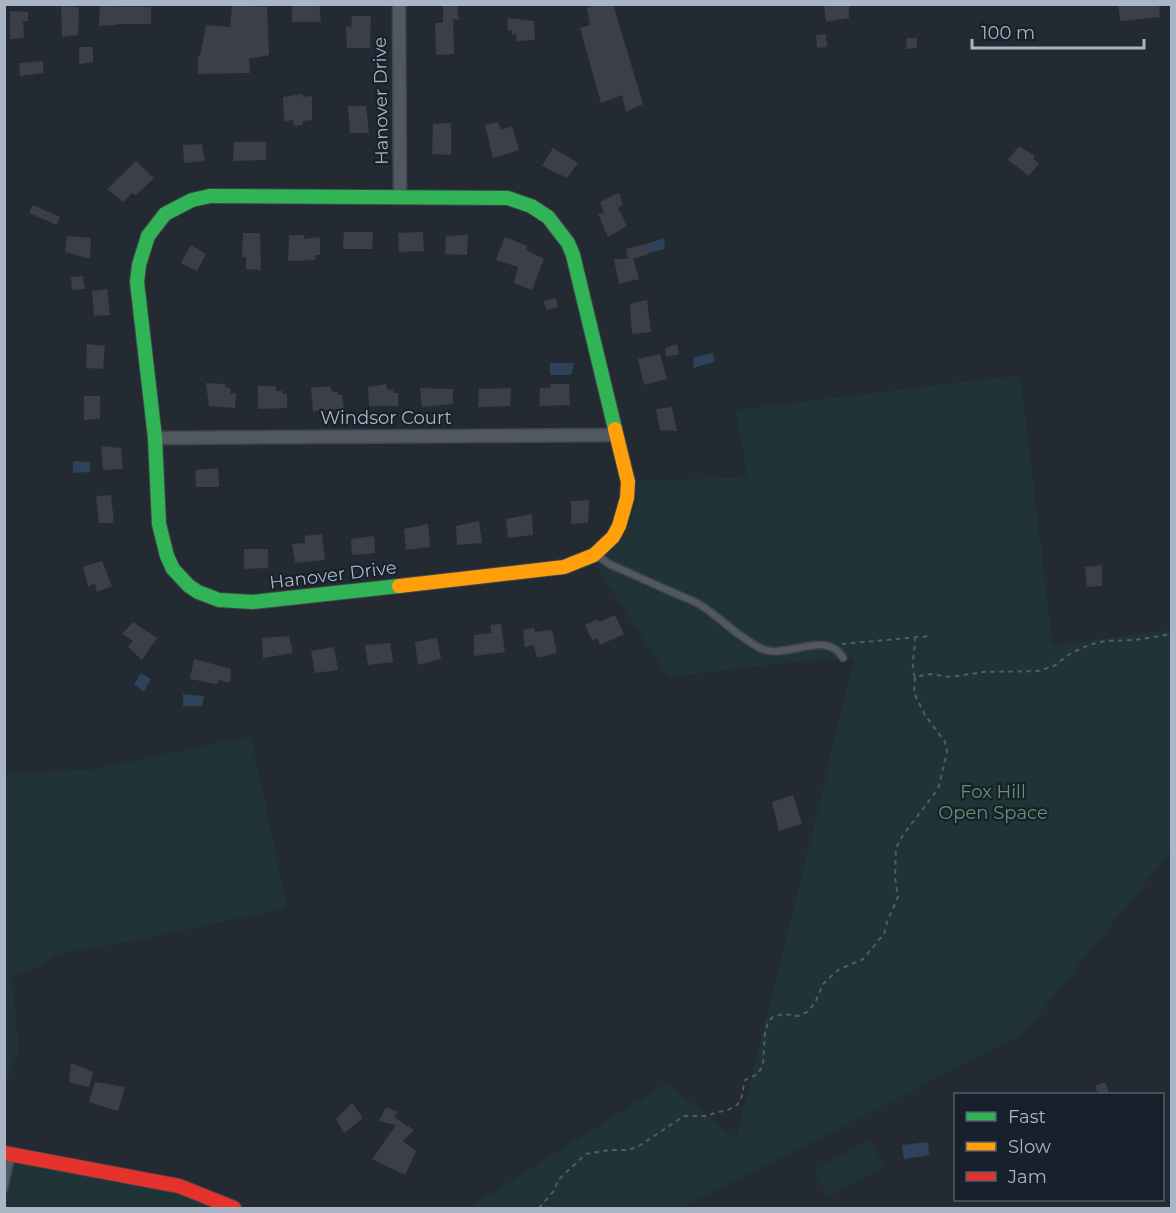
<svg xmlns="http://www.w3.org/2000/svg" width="1176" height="1213" viewBox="0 0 1176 1213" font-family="Montserrat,sans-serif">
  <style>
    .green { fill: #203437 }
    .water { fill: #2e425c }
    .building { fill: #3b4048 }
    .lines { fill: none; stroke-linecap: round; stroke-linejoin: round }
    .lane-casing { stroke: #40464c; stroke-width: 9 }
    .street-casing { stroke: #40464c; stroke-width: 15 }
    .fast-casing { stroke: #40464c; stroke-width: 16 }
    .slow-casing { stroke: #40464c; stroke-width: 16 }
    .jam-casing { stroke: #40464c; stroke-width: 16 }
    .path { stroke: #545c62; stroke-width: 2; stroke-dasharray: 4.5 4.5; stroke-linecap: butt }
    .lane { stroke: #525860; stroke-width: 6 }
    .street { stroke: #525860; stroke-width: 12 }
    .fast { stroke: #30b455; stroke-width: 14 }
    .slow { stroke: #ff9f0a; stroke-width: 14 }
    .jam { stroke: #e5322d; stroke-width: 14 }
    .labels { text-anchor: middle; stroke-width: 4.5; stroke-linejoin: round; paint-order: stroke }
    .street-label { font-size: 18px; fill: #aab5c5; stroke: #17202b }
    .park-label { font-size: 18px; fill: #61966c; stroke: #17202b }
  </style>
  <rect width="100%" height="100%" fill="#232a31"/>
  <g class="green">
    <path d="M1020,375L1053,645L1171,630V851L1022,1035L681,1208H468L667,1083L736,1139L855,658L783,663L668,677L596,566C626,539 636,521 638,481L748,477L735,410Z"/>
    <path d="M251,736L287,908L132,941L57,954L43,965L12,978L19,1050L5,1086V773L96,769Z"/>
    <path d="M869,1140L884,1168L828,1197L814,1170Z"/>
    <path d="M5,1159L159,1188L221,1208H5Z"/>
  </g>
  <g class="water">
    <path d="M664,238L665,249L649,253L646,244Z"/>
    <path d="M713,353L714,362L693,368L694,357Z"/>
    <path d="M550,363H574L571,375H550Z"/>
    <path d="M73,461L90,462V472L73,473Z"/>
    <path d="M141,673L151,679L144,692L134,684Z"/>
    <path d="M183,694L204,696L202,706H183Z"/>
    <path d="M928,1142L929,1155L904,1159L902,1145Z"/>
  </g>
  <g class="building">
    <path d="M292,4H319L321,22H292Z"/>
    <path d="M443,4L457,5L459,20L453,19L454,54L436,55L435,23H443Z"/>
    <path d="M598,4H613L643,104L626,112L622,95L601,103L580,28L590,25L587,8Z"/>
    <path d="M824,4H849V18L826,22Z"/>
    <path d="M1118,4H1159L1160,17L1120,21Z"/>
    <path d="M232,5L267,7L269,55L249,59L250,73L198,74V56H200L206,25L230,27Z"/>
    <path d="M61,6L79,7L78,35L62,37Z"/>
    <path d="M100,6L151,7V24H117V25L99,26Z"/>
    <path d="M10,11L28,12V21H23L24,38L10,39Z"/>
    <path d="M352,16H371L370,48H347L346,26L351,27Z"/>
    <path d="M507,18L534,21L535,40L516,41L517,34L512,35V30L508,31Z"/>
    <path d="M826,34L827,47L817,48L816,35Z"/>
    <path d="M907,38H917V48L906,49Z"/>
    <path d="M79,47H93V62L79,64Z"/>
    <path d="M43,61V73L20,76L19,63Z"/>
    <path d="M303,94V97L312,96V120L303,121L302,125L294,126L293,120L284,121L283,97Z"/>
    <path d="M348,106H366L369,133H350Z"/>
    <path d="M498,122L501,130L512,126L519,150L493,158L485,125Z"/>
    <path d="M451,123V155L432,154L433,124Z"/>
    <path d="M234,142H266V160L233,161Z"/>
    <path d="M202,144L205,161L184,163L183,145Z"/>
    <path d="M1019,146L1035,156L1033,159L1039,163L1029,176L1008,160Z"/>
    <path d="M553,148L578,163L567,178L542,166Z"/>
    <path d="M136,161L154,178L136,195L132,193L123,202L107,189Z"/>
    <path d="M619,193L623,204L618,208L627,226L608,237L598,214L604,213L600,202Z"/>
    <path d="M33,205L60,217L57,225L29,213Z"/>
    <path d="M344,232H373L372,249H343Z"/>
    <path d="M423,232L424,251L399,252L398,233Z"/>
    <path d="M243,233H260L261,270L246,269V257H242Z"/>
    <path d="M289,235H304V239L320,237V255H316L315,260L288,261Z"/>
    <path d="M468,235L467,255L445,254L446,236Z"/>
    <path d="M67,236L91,238L90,259L65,252Z"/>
    <path d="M505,237L527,246L526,250L544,259L532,290L514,283L518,267L496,260Z"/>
    <path d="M646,244L649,254L633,259L639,279L619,284L614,259H628L626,249Z"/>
    <path d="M191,245L206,254L197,271L181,263Z"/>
    <path d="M83,276L85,289L72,290L71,277Z"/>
    <path d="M107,289L110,315L94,316L92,291Z"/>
    <path d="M556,298L558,307L547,310L543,301Z"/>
    <path d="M647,300L651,332L632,334L630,304Z"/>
    <path d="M87,344L105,346L103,369L86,368Z"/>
    <path d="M677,344L679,354L666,357L665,348Z"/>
    <path d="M660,354L667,379L644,385L638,359Z"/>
    <path d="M206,383L225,384V387L230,388L231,394L236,393L235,408L209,406Z"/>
    <path d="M386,384L388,390L392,389L394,393H398V406H369L368,387Z"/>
    <path d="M551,384H569L570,405L539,406L540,388H550Z"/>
    <path d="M258,386H276V391H282V394H287V408L258,409Z"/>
    <path d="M330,386L332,392H338V395H342L344,409L313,411L311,388Z"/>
    <path d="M420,388L453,389V404L422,407Z"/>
    <path d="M511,388L510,406L478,407L479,389Z"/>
    <path d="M84,396H100V419L84,420Z"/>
    <path d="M672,407L677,431L660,430L656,409Z"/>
    <path d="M101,446L121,448L123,469L103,470Z"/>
    <path d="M218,468L219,487H196L195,470Z"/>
    <path d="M111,495L114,523H99L96,496Z"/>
    <path d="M589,500L588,523L571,524V501Z"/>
    <path d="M532,514L533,535L508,538L506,519Z"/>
    <path d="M479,521L482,543L457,545L456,526Z"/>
    <path d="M428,524L430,547L406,550L404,529Z"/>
    <path d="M322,534L325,560L295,563L292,544L305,543V536Z"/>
    <path d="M374,536L375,553L352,555L351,539Z"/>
    <path d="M244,549H268V568L244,569Z"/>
    <path d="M102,561L112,586L97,592L95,584L88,586L83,567Z"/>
    <path d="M1102,565V586L1087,587L1085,567Z"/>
    <path d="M615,615L624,634L600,645L597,638L592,640L585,625L598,619L599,622Z"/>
    <path d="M133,622L157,638L142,660L128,647L133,641L122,634Z"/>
    <path d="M501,624L505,652L474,656V635L491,633V625Z"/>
    <path d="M534,628L535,632L552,630L557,653L537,658L534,645L525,647L523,630Z"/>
    <path d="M289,636L293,653L263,658L262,638Z"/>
    <path d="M437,638L441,659L418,665L415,642Z"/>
    <path d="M390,643L393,662L368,665L365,645Z"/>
    <path d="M334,647L338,670L315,673L311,651Z"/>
    <path d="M194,659L231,669L230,683L219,680L217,684L190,679Z"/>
    <path d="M793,795L802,824L779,831L772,802Z"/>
    <path d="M71,1063L93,1072L89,1087L69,1082Z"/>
    <path d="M95,1082L125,1087L118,1111L89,1102Z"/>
    <path d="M1105,1082L1110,1095H1099L1095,1086Z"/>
    <path d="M352,1103L363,1118L344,1133L336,1119Z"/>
    <path d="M386,1107L398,1112L394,1117L414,1130L403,1141L416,1151L405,1175L372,1159L396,1125L379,1121Z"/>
  </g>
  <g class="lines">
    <defs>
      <g id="lane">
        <path d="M596,554L609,564C630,573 651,583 672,592C682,597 693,600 702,606C722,619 740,639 762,649C787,659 828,629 843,658"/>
        <path d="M4,1189L11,1157"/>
      </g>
      <g id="street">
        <path d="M399,4L400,197"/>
        <path d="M155,438L617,435"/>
      </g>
      <g id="fast">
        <path d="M210,196L508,198L531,206L548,217L568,243L573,255L615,429"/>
        <path d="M210,196L192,200L165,214L148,236L139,265L137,282L155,438L159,524L167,556L173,569L189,586L198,592L219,600L253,602L399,586"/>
      </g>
      <path id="slow" d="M399,586L564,567L594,555L613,537L619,526L627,498L628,482L615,429"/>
      <path id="jam" d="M4,1153L179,1186L234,1208"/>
    </defs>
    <use href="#lane" class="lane-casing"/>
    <use href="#street" class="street-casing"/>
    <use href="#fast" class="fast-casing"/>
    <use href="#slow" class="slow-casing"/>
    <use href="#jam" class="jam-casing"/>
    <g class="path">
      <path d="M842,644L930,636"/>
      <path d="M915,677C910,666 915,652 915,639"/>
      <path d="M539,1208L553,1192L559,1179L586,1154L610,1150H628L639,1146L684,1116H705L730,1109L737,1105L741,1099L745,1080L758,1074L763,1064L765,1033L768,1022L773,1017L783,1014L798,1016L807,1012L815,1003L823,984L838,970L863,959L884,934L887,922L898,897L895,877L896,848L903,835L938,789L947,752L945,742L925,715L914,693L915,677L930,674L951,677L983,672L1038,671L1054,666L1071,653L1089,645L1105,641L1135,640L1172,634"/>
    </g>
    <use href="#lane" class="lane"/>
    <use href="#street" class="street"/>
    <use href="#fast" class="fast"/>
    <use href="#slow" class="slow"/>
    <use href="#jam" class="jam"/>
  </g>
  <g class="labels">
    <g class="street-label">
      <text transform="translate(381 101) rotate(-91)" y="6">Hanover Drive</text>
      <text x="386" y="424">Windsor Court</text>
      <text transform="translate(333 575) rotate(-7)" y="6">Hanover Drive</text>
    </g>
    <g class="park-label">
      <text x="993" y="798">Fox Hill<tspan x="993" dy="21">Open Space</tspan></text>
    </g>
  </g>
  <rect width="1176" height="1213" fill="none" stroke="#aab5c5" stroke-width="12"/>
  <rect x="954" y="1093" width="210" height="108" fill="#17202b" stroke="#525c69" stroke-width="1.5"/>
  <rect x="966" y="1112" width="30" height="9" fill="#30b455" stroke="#525c69" stroke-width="1.5"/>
  <text x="1008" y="1123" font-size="18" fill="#aab5c5">Fast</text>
  <rect x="966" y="1142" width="30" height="9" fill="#ff9f0a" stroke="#525c69" stroke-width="1.5"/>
  <text x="1008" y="1153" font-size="18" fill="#aab5c5">Slow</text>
  <rect x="966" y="1172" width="30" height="9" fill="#e5322d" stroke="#525c69" stroke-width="1.5"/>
  <text x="1008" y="1183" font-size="18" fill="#aab5c5">Jam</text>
  <path d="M972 39v9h172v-9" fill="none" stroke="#aab5c5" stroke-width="3"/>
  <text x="981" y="39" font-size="18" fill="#aab5c5" stroke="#17202b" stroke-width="4.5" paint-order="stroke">100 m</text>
</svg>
